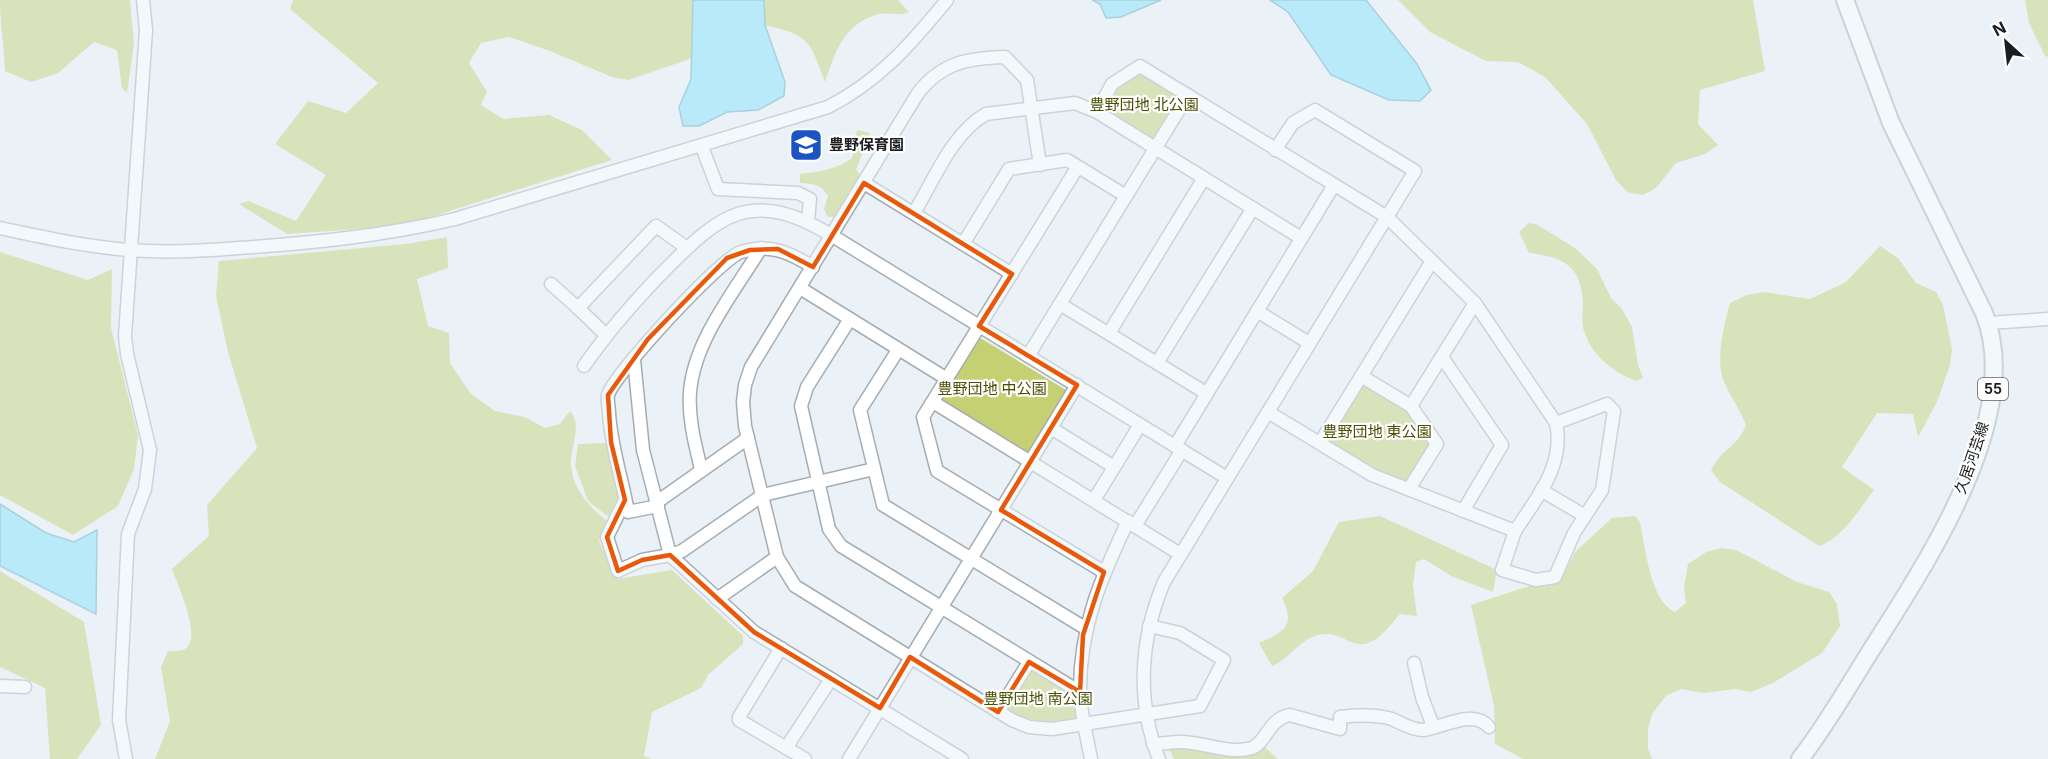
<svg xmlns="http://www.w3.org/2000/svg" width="2048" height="759" viewBox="0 0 2048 759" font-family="Inter,'Noto Sans JP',sans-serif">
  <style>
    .green { fill: #c4d071 }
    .water { fill: #7ee0fa; stroke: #60a6b9; stroke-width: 1.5 }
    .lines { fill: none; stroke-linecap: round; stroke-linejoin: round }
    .minor-casing { stroke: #a5adb3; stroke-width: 15 }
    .major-casing { stroke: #a5adb3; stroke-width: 20 }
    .minor { stroke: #fff; stroke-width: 12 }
    .major { stroke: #fff; stroke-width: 16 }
    .marked { fill: none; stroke: #e8590c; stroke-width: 4.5; stroke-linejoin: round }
    .labels { text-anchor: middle; stroke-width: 4.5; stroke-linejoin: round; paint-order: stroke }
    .shield { fill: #fefefe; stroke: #5f6163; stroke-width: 1.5 }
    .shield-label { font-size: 14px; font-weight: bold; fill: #1b1e21 }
    .park-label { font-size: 15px; fill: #494f01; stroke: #fefefe }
    .poi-label { font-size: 15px; font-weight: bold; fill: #1b1e21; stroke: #fefefe; text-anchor: start }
    .street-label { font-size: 15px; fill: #1b1e21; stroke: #fefefe }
  </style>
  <rect width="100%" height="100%" fill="#eaf2f8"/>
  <g class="green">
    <path d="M0,0H130L134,44L127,93L122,88L117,50L94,42L58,73L31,82L5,71C4,46 0,24 0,0Z"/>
    <path d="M293,0H693V58L628,80L612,77L550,51L509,37L481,43L469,63L487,92L481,105L503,119L549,115L582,130L612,160L402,226L287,234L239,204L249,201L296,221L326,175L275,144L308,101L346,113L378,83L290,9Z"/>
    <path d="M764,0H898L909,12C898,17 887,11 876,15C843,25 835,53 825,82C809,39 810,36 765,25Z"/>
    <path d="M1398,0H1753L1765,71L1700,90L1698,124L1718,145L1705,154L1676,163L1656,188L1643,195L1627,192L1616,180L1587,124L1545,77L1518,62L1486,61L1430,32Z"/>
    <path d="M2025,0H2048V57L2045,56L2029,23Z"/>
    <path d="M1139,71L1177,93L1178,100L1154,139L1150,140L1103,109L1115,88Z"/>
    <path d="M857,130L870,133L856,170L862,176L838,217H828L824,209L828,196C821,184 813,184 800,183V174C816,172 839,169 852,158Z"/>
    <path d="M1529,223L1536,224L1575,248L1597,269L1611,298L1622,309L1632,327L1638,365L1643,378L1636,381C1613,372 1592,356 1584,331C1581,323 1583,312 1583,303C1581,265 1563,257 1529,253L1519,232Z"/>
    <path d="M447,237L448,268L417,279L428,326L449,333L450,363L471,394L495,411L525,417L545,428L560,424L570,411C583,425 570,448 571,465C573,490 590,507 608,522L599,541L617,579L672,570L743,636V644L708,675L701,688L652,712L644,756L652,759H155L170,721L161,667L168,651C172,651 179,651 183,650C205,642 177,584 172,569L209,536L207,505L257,448L228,352L216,296L219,261L406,244Z"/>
    <path d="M1880,246L1898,258L1916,283L1936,292L1943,305L1952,349L1950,365L1937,402L1918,437L1913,414L1877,413L1842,467L1874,490C1859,509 1843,538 1819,546L1720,482L1711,470C1721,449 1738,447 1746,425C1740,410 1731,397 1724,382C1715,360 1724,325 1730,303L1747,295L1764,292L1810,299L1846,282Z"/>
    <path d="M0,252L88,280L112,269L111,328L138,435L134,469L118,506L73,535L0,495Z"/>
    <path d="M977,339H982L1066,390V394L1031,452L1026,453L942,403L940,397Z"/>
    <path d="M1366,384L1408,410L1431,445L1405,483L1378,472L1327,443V438L1361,385Z"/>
    <path d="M607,443L620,492L610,518L588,501L575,466L578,444Z"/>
    <path d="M1380,516L1497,570L1493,592L1451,576L1424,559L1416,562L1413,585L1417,616L1400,614C1391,624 1379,642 1364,644C1346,646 1339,628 1315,636C1299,641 1288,660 1272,666L1259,643C1284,632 1296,626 1282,598L1313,571L1339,522Z"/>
    <path d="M1635,516L1640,522C1645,546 1650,601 1675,612L1686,603L1684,587L1688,564L1706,552L1721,548L1736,550L1797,582L1829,592L1837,604L1840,626L1822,653L1773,683L1751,692L1735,689L1704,693L1681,689L1666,696L1652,714L1648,729V749L1652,759H1523L1495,744L1494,706L1471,605L1529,586L1544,587L1561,580L1575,552L1612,518Z"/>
    <path d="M0,571L84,622L101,725L77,759H50L45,688L0,667Z"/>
    <path d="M1029,668L1076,695L1079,714L1076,720C1050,723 1028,723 1004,708Z"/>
    <path d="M1183,744C1209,758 1235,752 1263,746L1278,759H1174L1168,747Z"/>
  </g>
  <g class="water">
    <path d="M693,0H764L765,25L785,82L784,96L758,110L727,112L699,126H683L679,107L691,79Z"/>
    <path d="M1092,0H1161L1121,17L1106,18L1100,4Z"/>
    <path d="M1270,0H1366L1417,64L1431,90L1420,101L1389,100L1331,75L1288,12Z"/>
    <path d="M0,504L46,533L74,542L97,530L96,614L0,566Z"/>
  </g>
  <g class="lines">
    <defs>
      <g id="minor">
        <path d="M1097,112L1112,84L1140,66L1387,217L1475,303L1556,423L1607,404L1614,411L1602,490L1574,533L1555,577L1536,580L1502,570L1515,531L1372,475L1268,412"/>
        <path d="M702,147L718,189L798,193L810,199L808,221"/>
        <path d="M1040,165L1027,80L1005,57C969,58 942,62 918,93L751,367L745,385L743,402L745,426L777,557L795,586L1012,720L1029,727L1052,729L1200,706L1224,660L1180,633L1149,626"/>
        <path d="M1077,168L923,417L937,471L1104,572"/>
        <path d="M864,183L1012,274"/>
        <path d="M914,213C934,180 952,133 986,114L1075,103L1097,112L1301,238"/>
        <path d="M0,228C43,237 86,247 130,250C166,253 203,251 239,248C312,243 383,236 455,219L828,107C879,81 911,44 947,0"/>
        <path d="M963,244L1009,169L1067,160L1126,196"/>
        <path d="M551,284L578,308"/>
        <path d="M800,288L947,379"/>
        <path d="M1060,304L1206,393"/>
        <path d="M1257,311L1309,343"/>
        <path d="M850,319L807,387L801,406L829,529L841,546L1080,692"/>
        <path d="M1988,323L2048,319"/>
        <path d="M1109,333L1204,178"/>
        <path d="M606,335L578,308L656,226L687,248"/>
        <path d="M898,350L860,410L883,505L1085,628"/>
        <path d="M1028,356L1188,95"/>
        <path d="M1442,357L1502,445L1463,511"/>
        <path d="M634,360L643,450L670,555L754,632L962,759"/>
        <path d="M1157,363L1253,208"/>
        <path d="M584,366C607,333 633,303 661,274C720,214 750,187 831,235L1227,478"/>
        <path d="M1361,376L1411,406L1437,444L1409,489"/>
        <path d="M933,402L1180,554"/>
        <path d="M1411,406L1475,303"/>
        <path d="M1051,428L1114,467"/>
        <path d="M1320,443L1432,261"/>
        <path d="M1175,446L1334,185"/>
        <path d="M701,469C695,444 688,418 690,392C694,340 735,291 761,248"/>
        <path d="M1541,490L1585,516"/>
        <path d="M625,500L607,537L618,571L642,560L670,555L682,551L763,495L874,469"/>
        <path d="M1094,500L1140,425"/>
        <path d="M657,502L748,438"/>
        <path d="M658,506L628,512C622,478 611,447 609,413C609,408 607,400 608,395C614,374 720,259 741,252C769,243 789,252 813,267"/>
        <path d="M1135,526L1182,450"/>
        <path d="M1515,531C1537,498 1565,465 1556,423"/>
        <path d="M717,599L777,557"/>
        <path d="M781,648L739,717V720L805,759"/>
        <path d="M1414,663L1422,697L1433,726"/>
        <path d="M0,686L25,687"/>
        <path d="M998,712L1029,662"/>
        <path d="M1153,744C1162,744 1172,742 1181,742C1203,742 1230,755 1252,748C1267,742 1268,719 1290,715L1340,729V717C1358,715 1375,714 1392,719C1401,723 1412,730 1423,730C1442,728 1473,708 1489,727"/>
        <path d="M786,748L831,679"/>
        <path d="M126,759L119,720L128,534L145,489L150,450L127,354L125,336L146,30L143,0"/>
        <path d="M849,759L1077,385"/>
        <path d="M1091,759C1087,737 1080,712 1080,690C1080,626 1101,578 1128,521"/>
        <path d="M1159,759C1136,701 1140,639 1164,582L1415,171L1315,110L1293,123L1275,150"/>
      </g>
      <path id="major" d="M1800,759C1828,723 1850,683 1875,644C1928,560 2025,415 1984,313L1891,123L1845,0"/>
    </defs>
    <use href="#minor" class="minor-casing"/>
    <use href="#major" class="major-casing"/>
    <use href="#minor" class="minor"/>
    <use href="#major" class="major"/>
  </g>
  <path d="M0 0H2048V759H0ZM864,183L1012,274L979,326L1077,385L1001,510L1104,572L1083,635L1080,692L1029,662L998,712L910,657L880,708L754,632L670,555L642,560L618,571L607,537L625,500L611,442L608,395L648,339L727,258L750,250L778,249L813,267Z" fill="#eaf2f8" fill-opacity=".55" fill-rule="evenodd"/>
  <path class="marked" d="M864,183L1012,274L979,326L1077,385L1001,510L1104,572L1083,635L1080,692L1029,662L998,712L910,657L880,708L754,632L670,555L642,560L618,571L607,537L625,500L611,442L608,395L648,339L727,258L750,250L778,249L813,267Z"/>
  <defs>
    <symbol id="school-square" viewBox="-11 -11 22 22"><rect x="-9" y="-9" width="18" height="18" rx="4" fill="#1c54c1" stroke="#fefefe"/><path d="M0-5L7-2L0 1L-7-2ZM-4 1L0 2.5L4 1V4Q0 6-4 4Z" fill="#fff"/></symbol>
  </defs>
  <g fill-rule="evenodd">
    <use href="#school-square" x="787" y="126" width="38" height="38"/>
  </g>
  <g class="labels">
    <rect class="shield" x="1978" y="378" width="30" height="22" rx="4.5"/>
    <g class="shield-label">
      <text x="1993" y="394">55</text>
    </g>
    <g class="park-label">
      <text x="1144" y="110">豊野団地 北公園</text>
      <text x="992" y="394">豊野団地 中公園</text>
      <text x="1377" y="437">豊野団地 東公園</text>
      <text x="1038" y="704">豊野団地 南公園</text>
    </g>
    <g class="poi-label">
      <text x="829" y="150">豊野保育園</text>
    </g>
    <g class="street-label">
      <text transform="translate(1972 458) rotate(-71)" y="5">久居河芸線</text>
    </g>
  </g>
  <g transform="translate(2006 42) rotate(333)" stroke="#fefefe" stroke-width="4.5" paint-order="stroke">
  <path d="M0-4.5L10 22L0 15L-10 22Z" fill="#1b1e21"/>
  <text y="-9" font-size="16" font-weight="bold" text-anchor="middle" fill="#1b1e21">N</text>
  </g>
</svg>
